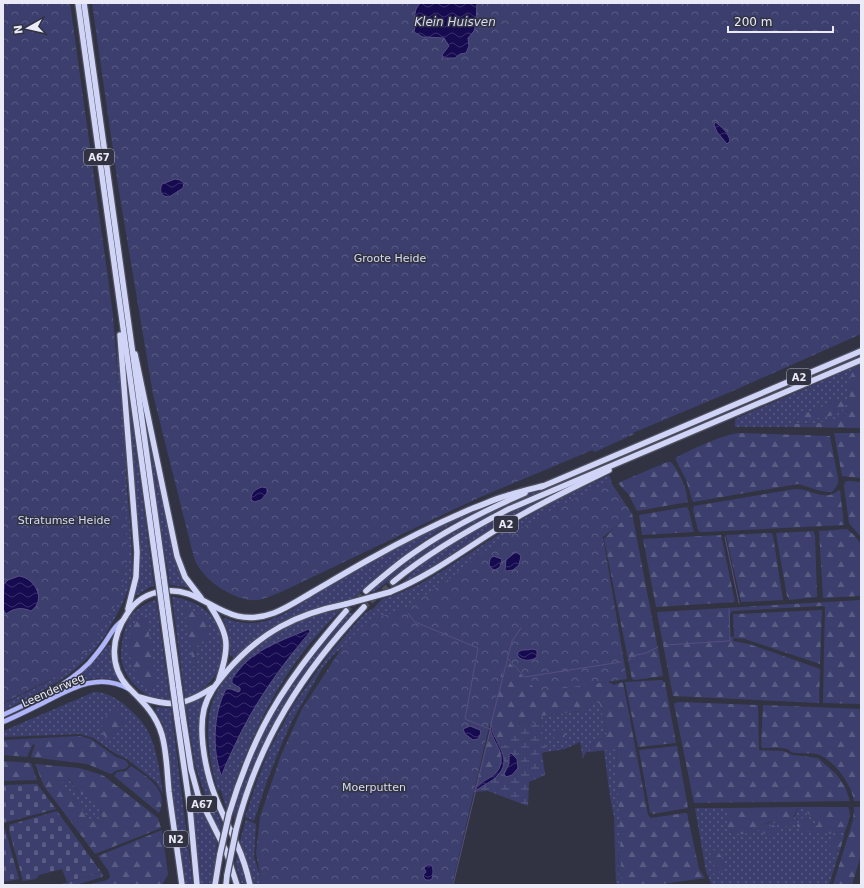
<svg xmlns="http://www.w3.org/2000/svg" width="864" height="888" viewBox="0 0 864 888" font-family="'DejaVu Sans',sans-serif">
  <style>
    .grass { fill: url(#grass-dots); fill-rule: evenodd }
    .forest { fill: url(#forest-firs); fill-rule: evenodd }
    .wetland { fill: url(#wetland-marsh) }
    .cemetery { fill: url(#cemetery-stones) }
    .park { fill: url(#park-crowns) }
    .water { fill: url(#water-waves); stroke: #564e82 }
    .lines { fill: none; stroke-linecap: round; stroke-linejoin: round }
    .stream { stroke: #564e82; stroke-width: 1 }
    .highway-tunnel { stroke: #4d4f5e; stroke-width: 5.5; stroke-dasharray: 5.5 3; stroke-linecap: butt }
    .primary-casing { stroke: #4f5060; stroke-width: 6 }
    .highway-casing { stroke: #4f5060; stroke-width: 8 }
    .primary { stroke: #afb5fb; stroke-width: 4.5 }
    .highway { stroke: #d0d4f6; stroke-width: 5.5 }
    .highway-bridge-casing { stroke: #4f5060; stroke-width: 8; stroke-linecap: butt }
    .highway-bridge { stroke: #d0d4f6; stroke-width: 5.5 }
    .labels { text-anchor: middle; stroke-width: 3; stroke-linejoin: round; paint-order: stroke }
    .shield { fill: #313343; stroke: #b2b4c0; stroke-width: 1 }
    .shield-label { font-size: 10px; font-weight: bold; fill: #eaebf6 }
    .park-label { font-size: 11px; fill: #d8dbf0; stroke: #313343 }
    .street-label { font-size: 11px; fill: #eaebf6; stroke: #313343 }
    .water-label { font-size: 12px; font-style: italic; fill: #d7daf0; stroke: #313343 }
  </style>
  <defs>
    <pattern id="grass-dots" width="8" height="8" patternUnits="userSpaceOnUse"><rect width="8" height="8" fill="#3c3f6d"/><path d="M2 2h.1M6 6h.1" fill="none" stroke="#585b82" stroke-width="1.8" stroke-linecap="round"/></pattern>
    <pattern id="forest-firs" width="22" height="20" patternUnits="userSpaceOnUse"><rect width="22" height="20" fill="#3c3f6d"/><path d="M5 1l3.5 6h-7zM16 11l3.5 6h-7z" fill="#585b82"/></pattern>
    <pattern id="wetland-marsh" width="20" height="14" patternUnits="userSpaceOnUse"><rect width="20" height="14" fill="#3c3f6d"/><path d="M1 5h8M5 5V1M11 12h8M15 12V8" fill="none" stroke="#585b82"/></pattern>
    <pattern id="cemetery-stones" width="16" height="16" patternUnits="userSpaceOnUse"><rect width="16" height="16" fill="#3c3f6d"/><path d="M2 7V4a2 2 0 0 1 4 0v3zM10 15v-3a2 2 0 0 1 4 0v3z" fill="#585b82"/></pattern>
    <pattern id="park-crowns" width="20" height="18" patternUnits="userSpaceOnUse"><rect width="20" height="18" fill="#3c3f6d"/><path d="M2 6a3 3 0 1 1 6 0M12 15a3 3 0 1 1 6 0" fill="none" stroke="#585b82"/></pattern>
    <pattern id="water-waves" width="16" height="10" patternUnits="userSpaceOnUse"><rect width="16" height="10" fill="#160b50"/><path d="M0 5q4-4 8 0t8 0" fill="none" stroke="#382f6a"/></pattern>
  </defs>
  <rect width="100%" height="100%" fill="#313343"/>
  <g class="grass">
    <path d="M116,341C123,390 125,439 127,489C129,516 133,544 132,571C131,587 123,602 116,616C88,671 55,685 3,711V704L53,679L118,381Z"/>
    <path d="M859,365C837,385 864,411 835,420C820,424 802,423 787,424V427H735V419ZM844,397L833,415L794,419Z"/>
    <path d="M125,367L154,586L150,587L138,595L135,594L140,567V540Z"/>
    <path d="M144,407L167,516L188,586L187,587L170,585L157,504Z"/>
    <path d="M609,475L612,482L565,505L445,585L349,642L332,656L322,669L293,719L280,748L267,781L254,821L245,817L257,781L269,750L294,704L329,654L365,613L374,608L382,599L395,595L418,585L442,571L516,523L553,502Z"/>
    <path d="M549,485L550,488L508,507L450,538L431,550L374,592H369C394,570 419,550 447,533C479,514 515,500 549,485Z"/>
    <path d="M552,494L553,495L438,565L415,578L400,585C436,545 504,516 552,494Z"/>
    <path d="M493,503L444,528L423,541L382,572L351,601L318,608L292,617L264,633L250,644L231,663L230,662L234,658L230,655C231,642 229,631 223,619L225,618C239,624 254,625 269,620C286,615 300,604 314,595C324,588 335,582 345,576C393,548 442,524 493,503Z"/>
    <path d="M172,597C179,597 186,600 192,602C225,616 234,658 209,683C202,690 194,694 185,698ZM185,608L209,640C192,648 193,646 197,665L194,666Z"/>
    <path d="M156,599L170,701C146,702 122,679 121,655C121,648 122,640 124,633C125,629 126,623 129,619C135,609 145,604 156,599Z"/>
    <path d="M341,610C325,626 308,644 295,663C264,707 242,758 226,810L221,789L218,791C211,767 206,742 209,716C215,674 263,636 300,621C314,615 327,612 341,610ZM310,632C279,668 252,706 233,749C229,758 225,766 222,775H221L219,768L221,702L226,689L238,692L240,691V688L232,683V679L246,662L265,649Z"/>
    <path d="M347,612L354,614C340,630 325,645 313,662C277,710 254,764 235,820L233,812L239,793L265,729L284,696L308,660Z"/>
    <path d="M108,644L111,646L112,660L120,681C83,672 75,688 45,698L75,679L96,660Z"/>
    <path d="M94,692C106,692 116,698 125,705C132,712 141,719 146,728C157,745 160,774 163,794L156,782L127,759L116,754L93,738L80,734L3,737V731Z"/>
    <path d="M203,698C191,742 207,784 222,825L220,833L209,807L195,765L186,706Z"/>
    <path d="M594,700L598,701L601,707L607,734L591,745L590,752H586L583,759L580,742L565,749L546,752L540,716L582,711Z"/>
    <path d="M157,707L171,708L193,885H185L166,739L163,724L155,710Z"/>
    <path d="M616,748L622,881V885H616C622,867 617,836 614,817C609,795 607,772 604,750Z"/>
    <path d="M68,778L80,794L86,791L100,810L102,817L93,822L90,820L61,783Z"/>
    <path d="M190,785L217,842L212,885H200Z"/>
    <path d="M798,807H806L805,809L807,813L819,823V825L816,826L805,818V831L834,833L845,831L843,840L838,837L836,851L840,850L829,885H712C709,880 709,876 706,872L695,808H727V815L731,833L754,832L772,821L787,826L795,816Z"/>
    <path d="M246,819L256,824L254,857L263,885H254L240,841Z"/>
    <path d="M237,855L247,885H242L235,863Z"/>
  </g>
  <g class="forest">
    <path d="M861,364V428L787,427V424C805,423 827,425 843,416C859,407 838,377 861,364Z"/>
    <path d="M844,397C844,401 845,406 843,409C837,419 803,419 792,419Z"/>
    <path d="M626,432L634,434L595,452L593,451L596,441Z"/>
    <path d="M739,433L830,436L838,478V483L836,487L832,492H829L821,491L798,484L693,502L686,480L675,458C691,450 721,435 739,433Z"/>
    <path d="M834,433H861V478L842,476Z"/>
    <path d="M667,462H671C681,474 686,487 688,502L637,511L629,495L618,483Z"/>
    <path d="M848,481L861,482V537L849,523L844,486L845,482Z"/>
    <path d="M795,489C807,488 817,497 829,495C833,495 837,491 840,490L844,525L703,532H700L698,530L693,510L694,506Z"/>
    <path d="M687,507L689,511L694,532L642,535L639,515Z"/>
    <path d="M632,513L663,676L635,680L632,679L604,539L620,522Z"/>
    <path d="M847,529L854,535L861,544V596L823,598L819,531Z"/>
    <path d="M813,531L815,535L817,597L789,600L787,596L776,533Z"/>
    <path d="M767,533H772L773,536L783,600L741,602L726,535Z"/>
    <path d="M721,535L735,602L656,607L643,539Z"/>
    <path d="M861,600V704L823,703L825,607L822,606L732,611L730,614L729,637H734L733,614H735L822,610L820,664L745,639L734,638L733,641L749,644L820,669L819,703L673,696L657,613L658,612Z"/>
    <path d="M185,608C203,614 211,619 209,640C192,648 193,647 197,665L193,666Z"/>
    <path d="M146,612L157,690C152,688 147,688 143,684C133,675 127,650 129,637C131,627 138,617 146,612Z"/>
    <path d="M504,657L537,690L608,682L614,685L616,684L623,682L648,815L651,818L684,813H687L699,869L705,878L655,885H622L616,749L590,752L591,745L607,734L601,707L598,701L594,700L582,711L540,716L534,723L521,721L508,744L500,746L495,737L491,723L474,718Z"/>
    <path d="M662,680L665,683L676,743L638,747L625,682Z"/>
    <path d="M679,702L758,705L759,750L783,751L793,755L818,758L837,775L845,787L850,801L694,803L674,704L675,703Z"/>
    <path d="M763,705L861,709V801H854C852,785 835,762 820,755C812,752 803,754 795,753C791,753 790,750 787,749C782,747 768,748 762,748L761,745Z"/>
    <path d="M118,709L125,724L117,727L115,737L108,740L103,734L101,723L108,714Z"/>
    <path d="M490,729C491,737 496,742 499,749C510,771 487,778 475,788Z"/>
    <circle cx="559" cy="735" r="6"/>
    <path d="M79,736L91,739L116,757L125,760L129,765L125,769L117,770L111,774L87,764L31,757L35,745L33,744L27,757L3,755V740Z"/>
    <path d="M677,746L688,808L653,814L650,812L639,750Z"/>
    <path d="M3,761L31,763L37,780L3,781Z"/>
    <path d="M35,764L79,768L99,774L104,776L158,818L161,828L95,854L44,786ZM69,778L80,794L86,792L100,810L102,817L93,822L90,820L61,783Z"/>
    <path d="M131,766C147,776 170,791 159,813L114,776L117,772L126,771Z"/>
    <path d="M798,807L791,822L783,829L776,822L772,821C767,822 765,826 761,829C752,834 737,836 728,831L727,829V808Z"/>
    <path d="M806,807H848C852,814 848,824 845,831C831,835 810,835 797,828V825L802,818H805L816,826L819,824C816,818 808,816 805,809Z"/>
    <path d="M854,807H861V855L852,885H833L853,820Z"/>
    <path d="M614,818C618,834 621,869 616,885Z"/>
    <path d="M773,825L778,829L777,833L771,835L763,833V829Z"/>
    <path d="M162,830L168,874L162,885H88L107,880L110,877L109,872L98,856Z"/>
    <path d="M838,837L843,840L840,850L833,851L830,849L829,844L832,838Z"/>
    <path d="M714,850C725,855 727,869 716,875L710,871L715,865L710,853L711,851Z"/>
    <path d="M101,872L103,875L102,877L76,885H58Z"/>
  </g>
  <path class="wetland" d="M540,716L546,752L542,753L545,775L529,782L528,806L488,791L474,792C479,787 485,785 491,781C502,772 507,759 500,746L508,744L521,721L534,723Z"/>
  <g class="cemetery">
    <path d="M37,784L56,809L3,823V785Z"/>
    <path d="M57,811L101,872L67,882L62,869L39,875L36,879L23,881L9,830V825Z"/>
    <path d="M3,827L5,829L19,879L3,882Z"/>
  </g>
  <g class="park">
    <path d="M3,3H70L113,315L124,463L127,561L120,596L89,650L64,673L3,703Z"/>
    <path d="M92,3H861V334L735,390L478,498L279,593C272,595 265,599 258,600C238,602 211,585 200,569C195,563 193,554 191,546L153,394L118,185Z"/>
    <path d="M610,481L632,514L603,537L627,679L538,692L505,658L452,885H262L256,853L260,817L281,755L302,709L343,646L369,620L392,613L407,607L448,580L474,559L501,540L553,509Z"/>
  </g>
  <g class="water">
    <path d="M420,3H477L476,24L474,31L468,38L469,46L466,53L460,54L455,58H444L442,55L449,46L444,38L423,37L414,32L416,22L414,19L416,9Z"/>
    <path d="M715,122C721,126 729,133 730,141L727,144L717,132L714,125Z"/>
    <path d="M175,179L180,180L184,183L183,188L169,197L164,196C160,193 160,189 162,184Z"/>
    <path d="M262,487L267,488V493L261,500L254,502L251,499C251,492 256,489 262,487Z"/>
    <path d="M517,552L521,556L519,565L513,570L507,571L505,570L506,560L514,553Z"/>
    <path d="M493,556L502,559L500,567L495,570L492,569L489,565L490,559Z"/>
    <path d="M19,576C35,578 47,600 31,611C22,607 14,608 6,614L3,609L4,584L8,580Z"/>
    <path d="M309,629L310,632C280,667 253,705 234,747C230,756 225,765 222,775H221C212,749 213,714 226,689H231L238,692L240,691V688L232,683V679C236,673 241,667 246,662C263,646 288,638 309,629Z"/>
    <path d="M532,649L537,650V657C532,661 522,662 518,656L517,654C520,648 527,651 532,649Z"/>
    <path d="M491,722C492,727 492,733 495,737C501,750 510,762 498,775C492,782 481,786 474,792C477,779 498,780 501,763C504,747 487,738 491,722Z"/>
    <path d="M470,726L480,730L481,733L478,739L473,740L465,734L463,729Z"/>
    <path d="M511,753L517,759L518,768L512,775L506,777L504,774L509,764V755Z"/>
    <path d="M427,865H431C434,868 433,874 432,879L430,880H426L424,878L423,875L426,872L424,868Z"/>
  </g>
  <g class="lines">
    <g class="stream">
      <path d="M725,537L739,603"/>
      <path d="M408,613L415,622L478,648L465,719L490,729V731L453,885"/>
      <path d="M665,645L729,641L730,640L729,609"/>
      <path d="M507,658L525,677L621,662"/>
      <path d="M628,661L632,656L646,653L658,647"/>
      <path d="M491,724L512,641L521,628"/>
    </g>
    <g class="highway-tunnel">
      <path d="M364,607L393,582"/>
      <path d="M346,611L366,591"/>
    </g>
    <defs>
      <g id="primary">
        <path d="M3,715C33,701 65,687 89,663C95,656 101,649 106,641C112,632 114,626 123,620"/>
        <path d="M3,722C17,716 31,709 45,702C72,688 99,672 129,689"/>
      </g>
      <g id="highway">
        <path d="M78,3L158,579"/>
        <path d="M84,3L164,578"/>
        <path d="M120,335L137,552L136,577L128,609"/>
        <path d="M135,354L177,556L185,577L201,598"/>
        <path d="M541,487L861,351"/>
        <path d="M393,582C428,553 468,530 509,509L861,360"/>
        <path d="M366,591C381,578 396,565 412,554C447,529 486,510 525,493"/>
        <path d="M390,592C435,574 472,543 514,519C545,501 577,486 609,470"/>
        <path d="M210,606C229,635 230,646 219,679"/>
        <path d="M162,608L173,689"/>
        <path d="M168,608L179,688"/>
        <path d="M139,697C172,707 182,707 212,688"/>
        <path d="M183,717L191,769L198,795L226,851L237,885"/>
        <path d="M177,718L190,809L197,885"/>
        <path d="M229,814C238,784 249,755 263,727C285,684 315,647 346,611"/>
        <path d="M236,830C258,742 302,672 364,607"/>
        <path d="M182,885C178,854 173,823 169,792C167,773 167,753 162,735C156,714 143,702 128,687C108,665 112,636 127,614C136,600 147,593 164,591C206,586 223,632 274,613C287,608 299,600 311,593C330,582 350,570 370,559C402,541 436,524 471,509C483,505 494,499 506,496C518,492 531,489 543,486"/>
        <path d="M215,885L220,854"/>
        <path d="M226,885L227,875"/>
        <path d="M250,885C247,871 243,858 237,845C228,824 216,803 210,781C204,760 199,730 204,709C208,693 217,683 227,671C261,632 296,614 346,604"/>
      </g>
    </defs>
    <use href="#primary" class="primary-casing"/>
    <use href="#highway" class="highway-casing"/>
    <use href="#primary" class="primary"/>
    <use href="#highway" class="highway"/>
    <defs>
      <g id="highway-bridge">
        <path d="M164,578L168,608"/>
        <path d="M158,579L162,608"/>
        <path d="M346,604L390,592"/>
        <path d="M179,688L183,717"/>
        <path d="M173,689L177,718"/>
        <path d="M220,854L229,814"/>
        <path d="M227,875L236,830"/>
      </g>
    </defs>
    <use href="#highway-bridge" class="highway-bridge-casing"/>
    <use href="#highway-bridge" class="highway-bridge"/>
  </g>
  <g class="labels">
    <g class="shield">
      <rect x="84" y="149" width="30" height="16" rx="3"/>
      <rect x="787" y="369" width="24" height="16" rx="3"/>
      <rect x="494" y="516" width="24" height="16" rx="3"/>
      <rect x="187" y="796" width="30" height="16" rx="3"/>
      <rect x="164" y="831" width="24" height="16" rx="3"/>
    </g>
    <g class="shield-label">
      <text x="99" y="161">A67</text>
      <text x="799" y="381">A2</text>
      <text x="506" y="528">A2</text>
      <text x="202" y="808">A67</text>
      <text x="176" y="843">N2</text>
    </g>
    <g class="park-label">
      <text x="390" y="262">Groote Heide</text>
      <text x="64" y="524">Stratumse Heide</text>
      <text x="374" y="791">Moerputten</text>
    </g>
    <g class="street-label">
      <text transform="translate(53 690) rotate(-24)" y="4">Leenderweg</text>
    </g>
    <g class="water-label">
      <text x="455" y="26">Klein Huisven</text>
    </g>
  </g>
  <rect width="864" height="888" fill="none" stroke="#eaebf6" stroke-width="8"/>
  <g transform="translate(28 28) rotate(262)" stroke="#313343" stroke-width="3" paint-order="stroke">
  <path d="M0-3L7 15L0 10L-7 15Z" fill="#eaebf6"/>
  <text y="-6" font-size="11" font-weight="bold" text-anchor="middle" fill="#eaebf6">N</text>
  </g>
  <path d="M728 26v6h105v-6" fill="none" stroke="#eaebf6" stroke-width="2"/>
  <text x="734" y="26" font-size="12" fill="#eaebf6" stroke="#313343" stroke-width="3" paint-order="stroke">200 m</text>
</svg>
